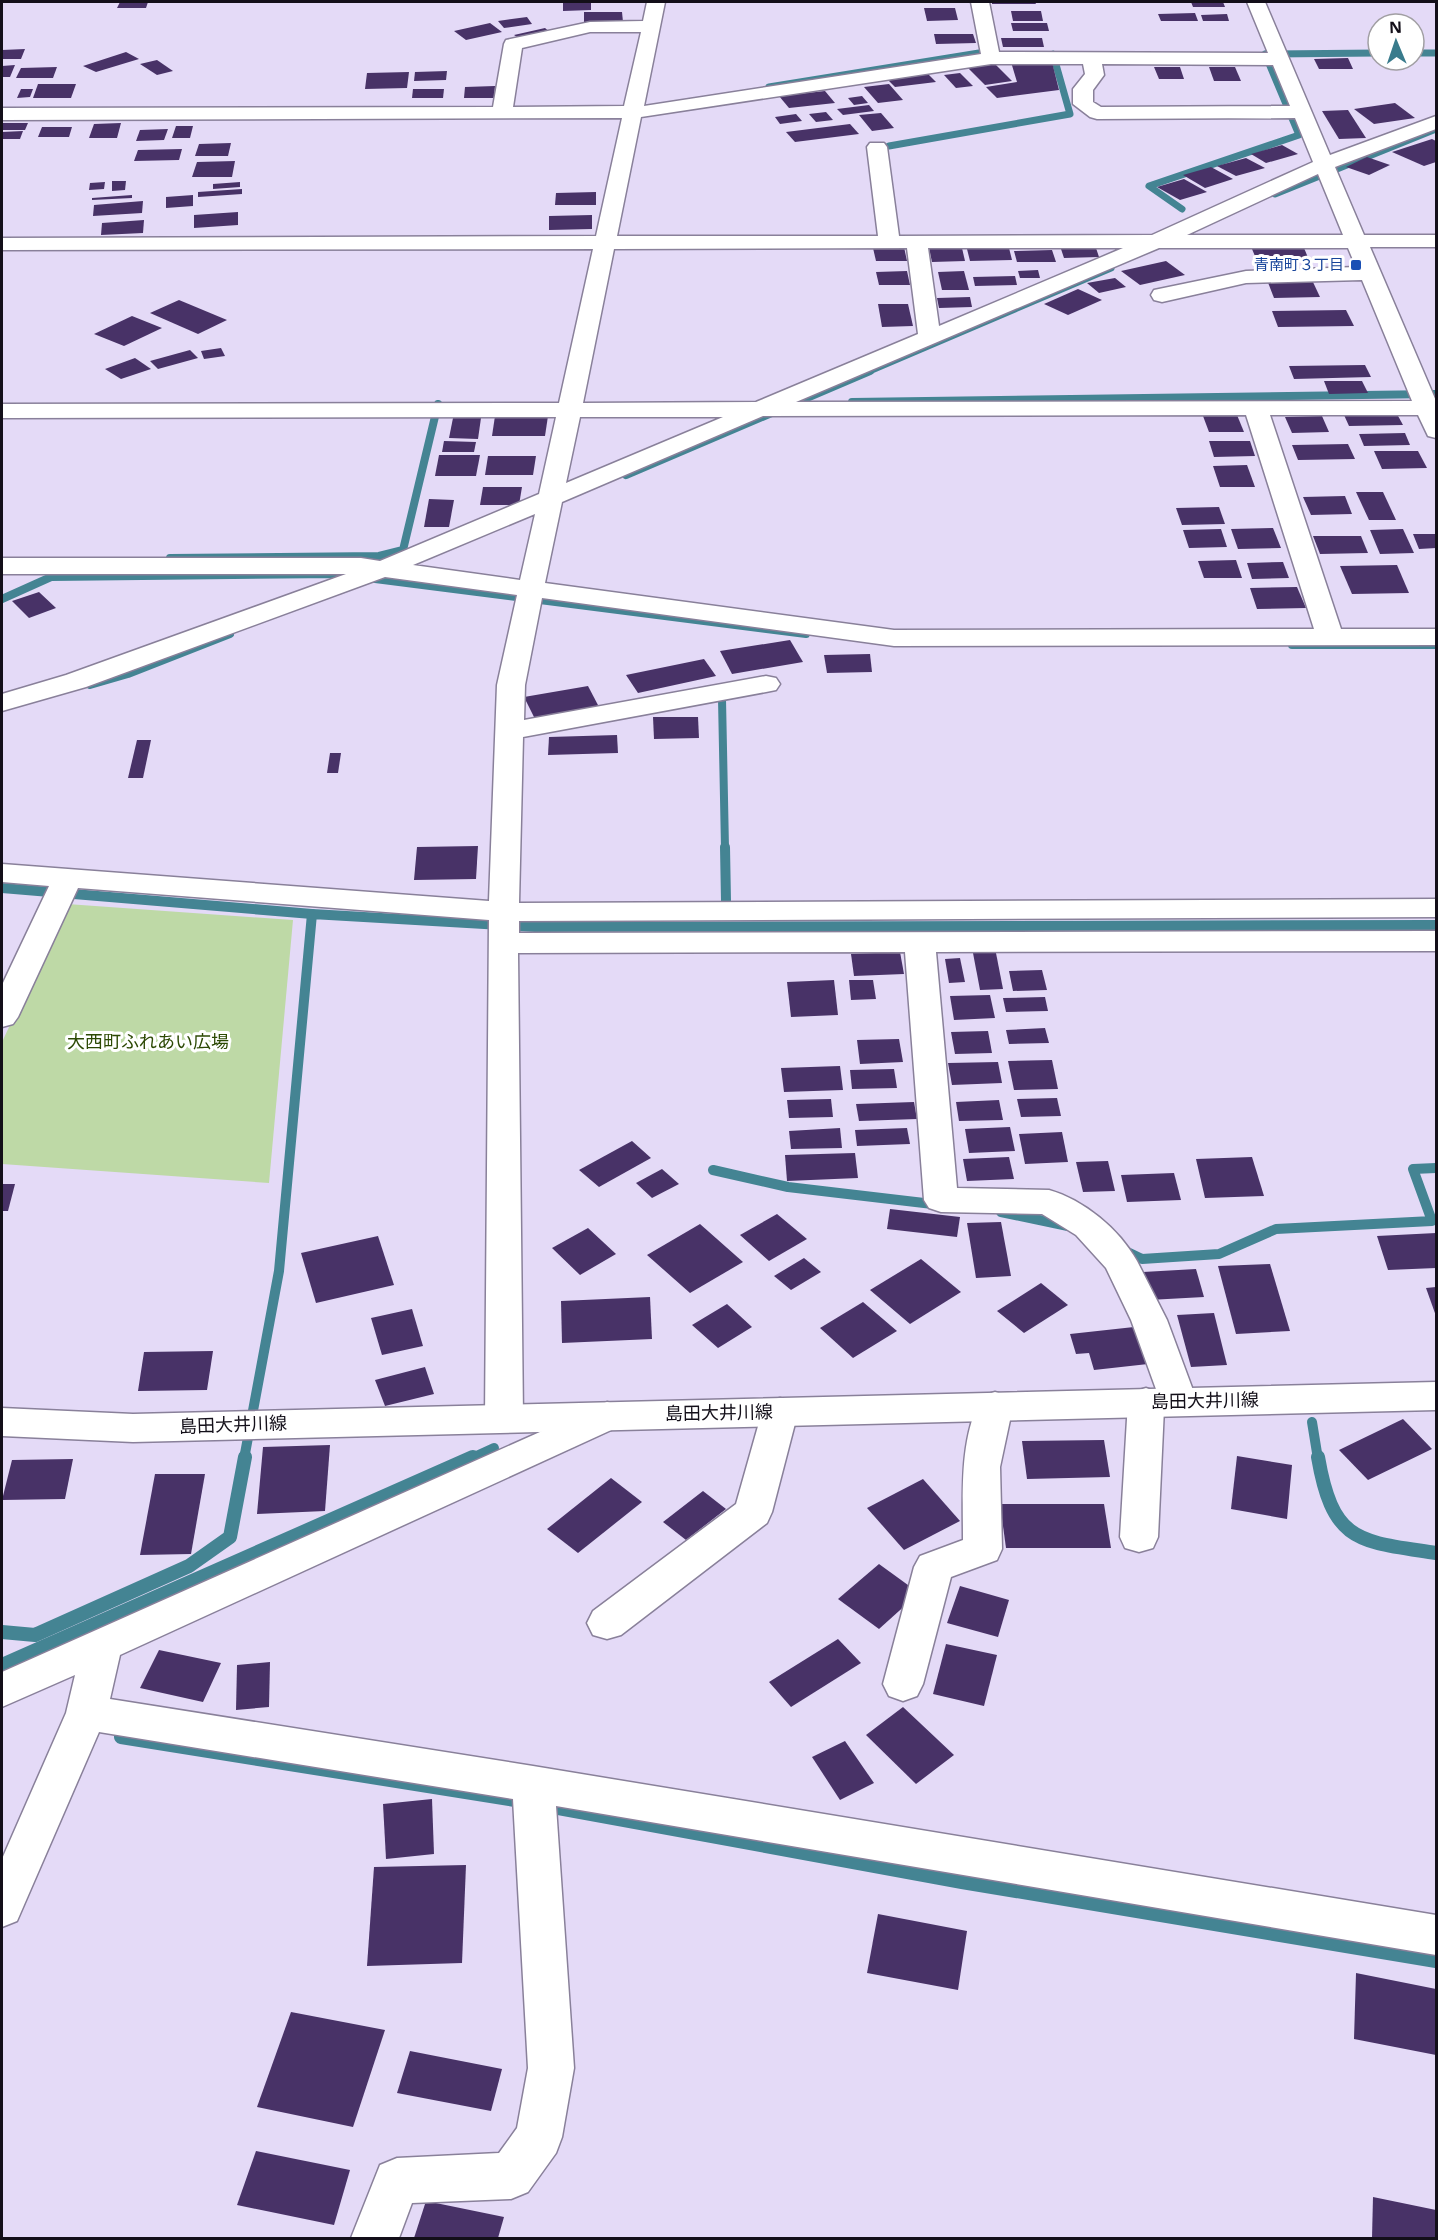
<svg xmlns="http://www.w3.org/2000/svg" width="1438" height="2240" viewBox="0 0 1438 2240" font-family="'Noto Sans','Noto Sans JP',sans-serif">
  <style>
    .green { fill: #bed9a6 }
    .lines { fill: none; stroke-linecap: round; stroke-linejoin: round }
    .stream-far3 { stroke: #448493; stroke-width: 7 }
    .stream-far2 { stroke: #448493; stroke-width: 8 }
    .stream-far1 { stroke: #448493; stroke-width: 10 }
    .stream { stroke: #448493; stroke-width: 14 }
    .building { fill: #483267 }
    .minor-casing { stroke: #89809a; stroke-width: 3 }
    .secondary-casing { stroke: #89809a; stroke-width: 3 }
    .minor { fill: #fff; fill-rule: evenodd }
    .secondary { fill: #fff; fill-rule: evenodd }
    .transit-dot { fill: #1a4fb4; stroke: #fff; stroke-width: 2 }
    .labels { text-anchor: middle; stroke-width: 6; stroke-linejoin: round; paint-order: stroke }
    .far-transit-label { font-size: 15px; fill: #164399; stroke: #fff; text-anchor: end }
    .park-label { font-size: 18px; fill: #2c4904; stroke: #fff }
    .street-label { font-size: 18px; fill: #130f19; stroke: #fff }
  </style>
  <rect width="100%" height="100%" fill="#e4daf7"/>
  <path class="green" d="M67,904L293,920L269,1183L2,1164V1042Z"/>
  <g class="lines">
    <g class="stream-far3">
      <path d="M1414,53H1436"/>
      <path d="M1273,54L1378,53"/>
      <path d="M769,87L979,53H994"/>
      <path d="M889,146L1070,114L1053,54"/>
      <path d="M1275,194L1436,129"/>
      <path d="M1182,209L1149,186L1299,135L1265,54"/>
      <path d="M867,372L1111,268"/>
    </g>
    <g class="stream-far2">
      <path d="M852,402L1436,394"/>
      <path d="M626,475L870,371"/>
      <path d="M170,558L379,556L403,550L438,404"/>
      <path d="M2,599L51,577L336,574L806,634"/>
      <path d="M1292,645H1436"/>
      <path d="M90,685L128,674L230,634"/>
      <path d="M722,699L725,848"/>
    </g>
    <g class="stream-far1">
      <path d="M725,847L726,901"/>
      <path d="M2,888L312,914"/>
      <path d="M713,1170L788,1187L941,1205"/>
      <path d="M1001,1212L1068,1226"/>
      <path d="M1121,1249L1142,1259L1219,1254L1276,1229L1432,1221L1413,1169L1436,1168"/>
      <path d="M1312,1422L1318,1459"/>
      <path d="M244,1459L279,1271L312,914L535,927L1436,925"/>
      <path d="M470,1459L494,1448"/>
    </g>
    <g class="stream">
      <path d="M1318,1457C1333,1544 1359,1541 1436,1553"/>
      <path d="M2,1632L35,1635L189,1566L230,1537L245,1457"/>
      <path d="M2,1665L473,1457"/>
      <path d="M121,1737L527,1802"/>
      <path d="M542,1805L962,1882L1436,1961"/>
    </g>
  </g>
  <g class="building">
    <path d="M120,2H148L146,8H117Z"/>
    <path d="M563,2H591V10L563,11Z"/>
    <path d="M992,2H1035L1036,4H992Z"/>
    <path d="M1191,2H1223L1225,7H1193Z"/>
    <path d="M924,8H955L958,20L927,21Z"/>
    <path d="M1011,11H1041L1043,21H1013Z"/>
    <path d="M584,12H622L623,22H584Z"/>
    <path d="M1195,13L1198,21H1161L1158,14Z"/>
    <path d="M1227,14L1229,21H1203L1201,15Z"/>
    <path d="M527,17L532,24L504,28L498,21Z"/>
    <path d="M490,23L502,32L466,40L454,31Z"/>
    <path d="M1011,23H1047L1049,31H1013Z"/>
    <path d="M545,28L551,33L520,39L514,35Z"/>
    <path d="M934,34H973L976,43L936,44Z"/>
    <path d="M1001,38H1042L1044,47H1003Z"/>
    <path d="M25,49L21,59H2V50Z"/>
    <path d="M126,52L139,59L96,72L83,66Z"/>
    <path d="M1348,58L1353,69H1319L1314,59Z"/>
    <path d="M157,60L173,71L157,75L140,64Z"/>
    <path d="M993,62L1012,81L985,85L966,66Z"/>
    <path d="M1011,62H1052L1059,90L997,98L986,87L1017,82Z"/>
    <path d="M15,65L10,77H2V66Z"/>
    <path d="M57,67L53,78H16L21,68Z"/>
    <path d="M1154,67H1180L1184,79H1159Z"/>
    <path d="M1209,67H1235L1241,81H1214Z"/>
    <path d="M447,71L446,80L414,81L415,72Z"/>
    <path d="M409,72L407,88L365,89L367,73Z"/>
    <path d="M927,73L936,82L895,87L886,78Z"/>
    <path d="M960,73L973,86L956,88L944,75Z"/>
    <path d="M38,84H76L71,98H33Z"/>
    <path d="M889,84L903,100L878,103L864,87Z"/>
    <path d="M495,86L494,98H464L465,87Z"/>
    <path d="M21,89H33L30,97L17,98Z"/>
    <path d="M413,89H444L443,98H412Z"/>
    <path d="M825,91L835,103L789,108L779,96Z"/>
    <path d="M862,96L868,103L854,105L848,98Z"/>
    <path d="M1395,103L1415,118L1374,124L1354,109Z"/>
    <path d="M869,105L874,111L843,115L837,109Z"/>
    <path d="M1348,110L1366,138L1339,139L1322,111Z"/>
    <path d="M826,112L833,120L816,122L809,114Z"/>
    <path d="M881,113L894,128L872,131L859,115Z"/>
    <path d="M796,114L802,121L780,124L775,117Z"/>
    <path d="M3,123H28L25,130H2Z"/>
    <path d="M121,123L117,138H89L94,124Z"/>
    <path d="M850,124L859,134L795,142L786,132Z"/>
    <path d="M176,126H193L190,138H172Z"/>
    <path d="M42,127H72L69,137H38Z"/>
    <path d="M168,129L164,140L136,141L140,130Z"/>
    <path d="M23,131L20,139H2V132Z"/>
    <path d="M1432,139L1436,141V162L1424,166L1392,152Z"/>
    <path d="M231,143L228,156H195L199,144Z"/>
    <path d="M1282,145L1298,154L1266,163L1251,154Z"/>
    <path d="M182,149L179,160L134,161L138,150Z"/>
    <path d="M1367,157L1390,165L1369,175L1346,167Z"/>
    <path d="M1246,158L1265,168L1236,176L1217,166Z"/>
    <path d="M235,161L232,177H192L197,162Z"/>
    <path d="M1211,167L1233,179L1205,188L1183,175Z"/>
    <path d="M1184,179L1207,192L1180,200L1157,187Z"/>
    <path d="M112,181H126L125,190L112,191Z"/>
    <path d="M105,182L104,189L89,190L90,183Z"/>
    <path d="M240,182V187L213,189V184Z"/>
    <path d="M242,189V194L198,197V192Z"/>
    <path d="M596,192V205H555L556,193Z"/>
    <path d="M132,195V198L92,200V198Z"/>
    <path d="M193,195V206L166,208V197Z"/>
    <path d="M143,201L142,213L93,216L94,205Z"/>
    <path d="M238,212V225L194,228V215Z"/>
    <path d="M592,215V229L549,230V216Z"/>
    <path d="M144,220L143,233L101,235L102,223Z"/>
    <path d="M904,247L907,261H876L873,248Z"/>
    <path d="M929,248H962L965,261L932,262Z"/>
    <path d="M1009,248L1012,260L970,261L967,249Z"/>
    <path d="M1096,248L1099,257L1064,258L1061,249Z"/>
    <path d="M1304,248L1309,260L1257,261L1252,249Z"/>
    <path d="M1052,250L1056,262H1017L1014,251Z"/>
    <path d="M1166,261L1185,275L1140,285L1121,271Z"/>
    <path d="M1038,270L1040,278H1020L1018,271Z"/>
    <path d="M907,271L910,285H879L876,272Z"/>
    <path d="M964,271L969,290H942L938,272Z"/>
    <path d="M1015,276L1017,285L975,286L973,277Z"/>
    <path d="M1115,278L1126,287L1099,293L1087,283Z"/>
    <path d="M1267,280H1312L1320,297L1274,298Z"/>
    <path d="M1078,289L1102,300L1068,315L1044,304Z"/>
    <path d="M970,297L972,307L939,308L937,298Z"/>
    <path d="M179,300L227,320L198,334L150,313Z"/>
    <path d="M878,304H908L913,326L882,327Z"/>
    <path d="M1346,310L1354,326L1278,327L1272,311Z"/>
    <path d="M132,316L162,328L124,346L94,334Z"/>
    <path d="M221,348L225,356L204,359L201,351Z"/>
    <path d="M190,350L198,358L158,369L150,361Z"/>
    <path d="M135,358L151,369L121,379L105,369Z"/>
    <path d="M1365,365L1371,377L1294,379L1289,366Z"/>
    <path d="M1324,381H1362L1368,393L1329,394Z"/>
    <path d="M1397,414L1403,425L1349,426L1344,415Z"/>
    <path d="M1237,415L1244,432H1209L1203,416Z"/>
    <path d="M495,416H548L545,436H492Z"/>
    <path d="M1322,416L1329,432L1292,433L1285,417Z"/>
    <path d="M453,418H481L478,439L449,438Z"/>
    <path d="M1405,433L1410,445L1364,446L1359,434Z"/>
    <path d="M444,441L476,442L474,452H442Z"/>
    <path d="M1209,441H1250L1255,456L1214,457Z"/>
    <path d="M1348,444L1355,459L1298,460L1292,445Z"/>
    <path d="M1374,451H1418L1427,468L1382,469Z"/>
    <path d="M439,455H480L476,476H435Z"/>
    <path d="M488,456H536L533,475H485Z"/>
    <path d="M1247,465L1255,487H1220L1213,466Z"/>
    <path d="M483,487H522L519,505H480Z"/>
    <path d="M1356,492H1383L1396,520H1369Z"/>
    <path d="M1345,496L1352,514L1311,515L1303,497Z"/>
    <path d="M429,499L454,500L449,527H424Z"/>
    <path d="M1219,507L1225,524L1182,525L1176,508Z"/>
    <path d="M1273,528L1281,548L1238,549L1231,529Z"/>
    <path d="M1221,529L1227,547L1189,548L1183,530Z"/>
    <path d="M1403,529L1414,553L1380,554L1370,530Z"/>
    <path d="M1413,534H1436V548L1419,549Z"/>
    <path d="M1313,536H1361L1368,553L1320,554Z"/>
    <path d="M1236,560L1242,578H1204L1198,561Z"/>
    <path d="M1283,562L1289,578L1252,579L1247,563Z"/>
    <path d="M1397,565L1409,593L1352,594L1340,566Z"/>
    <path d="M1297,587L1306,608L1257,609L1250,588Z"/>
    <path d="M39,592L56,608L29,618L12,601Z"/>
    <path d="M790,640L803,662L732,674L720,651Z"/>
    <path d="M870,654L872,672L827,673L824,655Z"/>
    <path d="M704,659L716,676L638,693L626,675Z"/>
    <path d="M588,686L599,707L535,719L524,697Z"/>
    <path d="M653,717H698L699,738L654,739Z"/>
    <path d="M617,735L618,753L548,755L549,737Z"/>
    <path d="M137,740H151L143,778H128Z"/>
    <path d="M330,753H341L338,773H327Z"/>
    <path d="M478,846L476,879L414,880L417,847Z"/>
    <path d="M900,952L904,974L854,976L851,954Z"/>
    <path d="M973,953H996L1003,989L980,990Z"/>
    <path d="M960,958L965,982L949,983L945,959Z"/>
    <path d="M1042,970L1047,990L1013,991L1009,971Z"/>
    <path d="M834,980L838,1015L791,1017L787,982Z"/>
    <path d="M849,980H873L876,999L851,1000Z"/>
    <path d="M990,995L995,1018L954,1020L950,996Z"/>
    <path d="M1045,997L1048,1011L1006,1012L1003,998Z"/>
    <path d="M1045,1028L1049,1043L1009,1044L1006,1030Z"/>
    <path d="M988,1031L992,1053L955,1054L951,1032Z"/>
    <path d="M899,1039L903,1062L860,1064L857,1040Z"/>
    <path d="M1052,1060L1058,1089L1014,1090L1008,1061Z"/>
    <path d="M998,1062L1002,1083L952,1085L948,1063Z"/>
    <path d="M840,1066L843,1090L784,1092L781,1068Z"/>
    <path d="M894,1069L897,1088L852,1089L850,1070Z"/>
    <path d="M1057,1098L1061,1116L1021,1117L1017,1099Z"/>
    <path d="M831,1099L833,1117L789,1118L787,1100Z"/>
    <path d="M999,1100L1003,1120L959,1121L956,1102Z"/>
    <path d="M914,1102L917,1119L859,1121L856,1104Z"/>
    <path d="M1010,1127L1015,1151L969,1153L965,1129Z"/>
    <path d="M840,1128L842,1148L791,1149L789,1131Z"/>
    <path d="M907,1128L910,1144L857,1146L855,1130Z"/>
    <path d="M1062,1132L1068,1162L1025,1164L1019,1134Z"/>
    <path d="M632,1141L651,1158L599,1187L579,1170Z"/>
    <path d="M855,1153L858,1178L787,1181L785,1155Z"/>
    <path d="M1009,1157L1014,1179L967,1181L963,1159Z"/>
    <path d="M1252,1157L1264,1196L1205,1198L1196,1159Z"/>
    <path d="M1108,1161L1115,1191L1083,1192L1076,1162Z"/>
    <path d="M662,1169L679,1184L652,1198L636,1183Z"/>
    <path d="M1174,1173L1181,1200L1127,1202L1121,1175Z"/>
    <path d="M2,1184H15L8,1211H2Z"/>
    <path d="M890,1209L960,1217L957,1237L887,1229Z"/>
    <path d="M777,1214L807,1239L769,1261L740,1235Z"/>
    <path d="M1001,1222L1011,1276L976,1278L967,1223Z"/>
    <path d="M700,1224L743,1262L690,1293L647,1255Z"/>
    <path d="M588,1228L616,1254L580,1275L552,1248Z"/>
    <path d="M1436,1233V1268L1388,1270L1377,1236Z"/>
    <path d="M378,1236L394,1285L316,1303L301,1253Z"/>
    <path d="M804,1258L821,1272L791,1290L774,1276Z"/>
    <path d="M921,1259L961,1292L910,1324L870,1290Z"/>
    <path d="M1270,1264L1290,1331L1236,1334L1218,1266Z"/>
    <path d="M1196,1269L1204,1297L1149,1300L1143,1272Z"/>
    <path d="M1041,1283L1068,1305L1024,1333L997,1311Z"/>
    <path d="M1436,1287V1316L1426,1288Z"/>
    <path d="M650,1297L652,1339L562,1343L561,1301Z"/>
    <path d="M863,1302L897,1331L853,1358L820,1328Z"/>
    <path d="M727,1304L752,1327L718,1348L692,1325Z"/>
    <path d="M412,1309L423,1346L382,1355L371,1318Z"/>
    <path d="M1214,1313L1227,1365L1191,1367L1177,1315Z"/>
    <path d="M1134,1327L1148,1364L1094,1370L1089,1353L1076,1354L1070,1334Z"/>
    <path d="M213,1351L207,1390L138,1391L144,1352Z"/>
    <path d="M425,1367L434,1394L385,1406L375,1380Z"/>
    <path d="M1403,1419L1432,1449L1368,1480L1339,1450Z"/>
    <path d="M1104,1440L1110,1477L1027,1479L1022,1441Z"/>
    <path d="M330,1445L325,1511L257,1514L263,1447Z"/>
    <path d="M1237,1456L1292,1465L1287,1519L1231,1509Z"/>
    <path d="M73,1459L65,1499L2,1500L12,1460Z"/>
    <path d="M155,1474H205L191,1554L140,1555Z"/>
    <path d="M611,1478L642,1502L578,1553L547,1529Z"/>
    <path d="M923,1479L960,1521L904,1550L867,1508Z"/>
    <path d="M703,1491L726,1509L686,1540L663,1522Z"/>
    <path d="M1000,1504H1104L1111,1548H1006Z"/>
    <path d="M879,1564L919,1593L879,1629L838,1599Z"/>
    <path d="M960,1586L1009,1600L998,1637L947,1623Z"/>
    <path d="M838,1639L861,1663L791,1707L769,1682Z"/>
    <path d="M946,1644L997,1655L984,1706L933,1694Z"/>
    <path d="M159,1650L221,1663L203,1702L140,1688Z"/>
    <path d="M270,1662L269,1707L236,1710L237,1665Z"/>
    <path d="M903,1707L954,1755L916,1784L866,1735Z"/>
    <path d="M845,1741L874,1783L840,1800L812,1757Z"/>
    <path d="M432,1799L434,1854L386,1859L383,1804Z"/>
    <path d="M466,1865L462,1963L367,1966L374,1867Z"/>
    <path d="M878,1914L967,1931L958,1990L867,1973Z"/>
    <path d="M1356,1973L1436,1989V2055L1354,2039Z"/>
    <path d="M291,2012L385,2030L353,2127L257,2107Z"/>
    <path d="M410,2051L502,2069L491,2111L397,2093Z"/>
    <path d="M256,2151L350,2170L334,2225L237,2205Z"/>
    <path d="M1373,2197L1436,2210V2238H1372Z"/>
    <path d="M426,2201L504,2217L498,2238H414Z"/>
  </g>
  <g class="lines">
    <defs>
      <g id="minor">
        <path d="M647,2H665L644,106L981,54L971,2H989L999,52L1268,53L1247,2H1265L1330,155L1436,116V129L1335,167L1364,235H1436V247H1370L1436,401V438L1428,436L1418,415H1270L1341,629H1436V645L894,646L542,598L525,685L524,720L766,676L776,678L780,684L776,690L766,692L523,737L519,903L1436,899V917L519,921V933L1436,931V951L936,952L957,1188L1049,1190C1084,1200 1119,1229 1137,1261L1167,1320L1197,1401L1192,1411L1179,1415L1166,1411L1164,1408L1158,1537L1153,1548L1139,1552L1125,1548L1120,1537L1128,1402L1133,1392L1146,1388L1157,1392L1131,1320L1106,1268L1076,1235L1042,1214L941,1212L929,1208L924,1200L905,952L518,953L523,1418L517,1428L504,1432L491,1428L485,1418L489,920L78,888L18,1017L13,1024L2,1027V985L49,886L2,882V864L489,901L497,685L517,595L385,577L86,687L2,711V694L66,675L346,574H2V558H361L380,561L539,494L556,417L2,418V404L559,403L593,249L2,250V238L596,236L622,118L2,120V108L493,107L504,44L506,40L590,22L643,21ZM590,32H641L624,106L513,107L522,48ZM991,64H1083L1085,74L1073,89V104L1090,117L1097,119L1295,118L1313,162L1152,235L899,236L887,147L884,143H870L867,147L878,236H617L641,117ZM1102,64L1273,65L1290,106L1101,107L1093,102V90L1104,75ZM1318,174L1343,235H1187ZM907,248L918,334L756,402L583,403L614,249ZM928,248H1123L939,326ZM1159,248H1348L1356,267L1246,271L1154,290L1151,295L1154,300L1162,302L1246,283L1362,280L1412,401L796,402ZM1246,415L1314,629L894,630L545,583L562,502L763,416ZM580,417H723L566,483ZM535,514L520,580L413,565Z"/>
        <path d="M995,1392L1008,1396L1013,1406L1000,1467L1002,1549L997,1560L951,1577L923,1684L917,1696L903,1701L889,1696L883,1684L914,1567L920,1556L963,1540C963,1493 959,1439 982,1396Z"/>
        <path d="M780,1398L793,1402L798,1412L772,1512L767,1523L621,1635L607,1639L593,1635L587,1623L593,1611L736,1504L762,1412L767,1402Z"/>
        <path d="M607,1402L620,1406L626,1416L620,1426L120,1655L110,1699L533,1766L1436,1915V1955L556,1806L574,2068L562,2137L556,2153L528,2192L511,2199L412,2203L399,2238H351L380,2165L397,2158L499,2153L517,2128L528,2068L513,1799L99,1732L17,1921L2,1927V1859L66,1713L75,1675L2,1707V1672Z"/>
      </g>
      <path id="secondary" d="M1436,1382V1410L133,1442L2,1436V1408L133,1414Z"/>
    </defs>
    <use href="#minor" class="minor-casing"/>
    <use href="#secondary" class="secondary-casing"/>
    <use href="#minor" class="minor"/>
    <use href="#secondary" class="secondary"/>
  </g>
  <rect class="transit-dot" x="1350" y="259" width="12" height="12" rx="3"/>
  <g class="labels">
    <g class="far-transit-label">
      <text x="1344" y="270">青南町３丁目</text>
    </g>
    <g class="park-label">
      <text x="148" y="1048">大西町ふれあい広場</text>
    </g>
    <g class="street-label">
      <text transform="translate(1205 1401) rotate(-1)" y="6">島田大井川線</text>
      <text transform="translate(719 1413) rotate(-1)" y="6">島田大井川線</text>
      <text transform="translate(233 1425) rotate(-2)" y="6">島田大井川線</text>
    </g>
  </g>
  <rect width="1438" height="2240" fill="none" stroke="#130f19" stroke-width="6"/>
  <g transform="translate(1396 42) rotate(358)"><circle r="28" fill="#ffffff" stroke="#a19fa3" stroke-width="1.5"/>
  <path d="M0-4.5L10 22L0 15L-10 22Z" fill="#397b8c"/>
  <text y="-9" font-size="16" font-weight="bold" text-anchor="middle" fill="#130f19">N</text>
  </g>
</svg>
